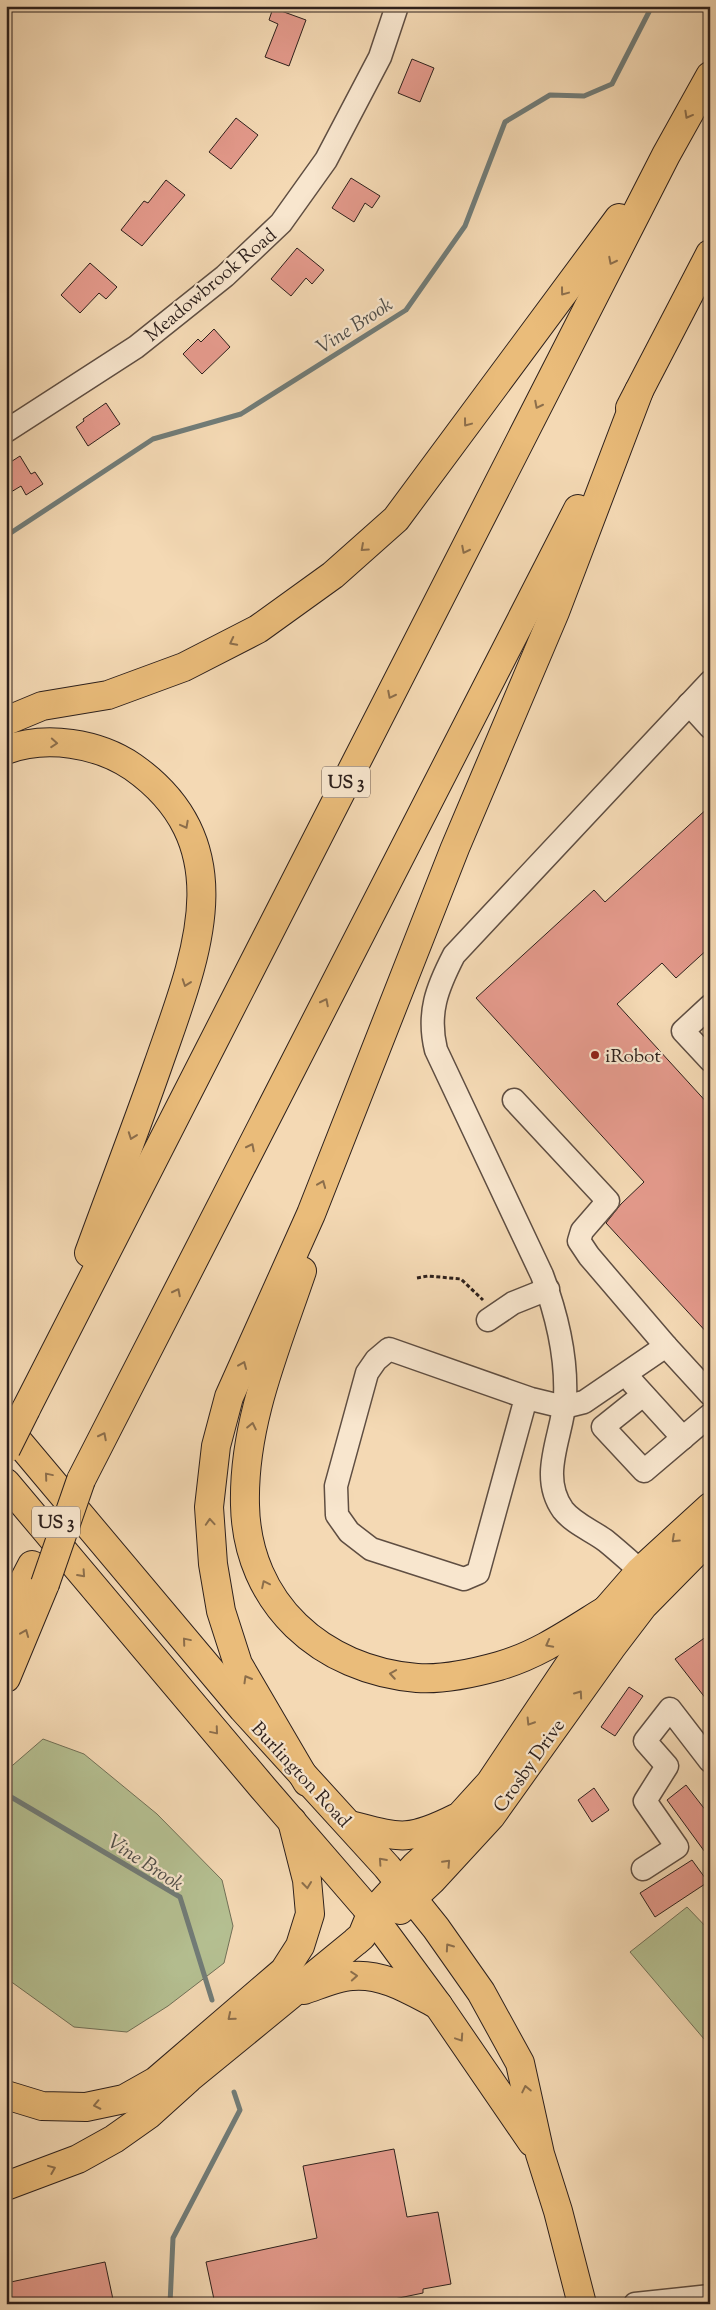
<svg xmlns="http://www.w3.org/2000/svg" width="716" height="2310" viewBox="0 0 716 2310" font-family="'Sorts Mill Goudy',serif">
  <style>
    .green { fill: #b5c092; stroke: #717057 }
    .lines { fill: none; stroke-linecap: round; stroke-linejoin: round }
    .stream { stroke: #717c78; stroke-width: 5 }
    .building { fill: #e49a8c; stroke: #2d201c }
    .minor-casing { stroke: #5f4e42; stroke-width: 25 }
    .major-casing { stroke: #2d201c; stroke-width: 30 }
    .highway-casing { stroke: #2d201c; stroke-width: 30 }
    .path { stroke: #2d201c; stroke-width: 3; stroke-dasharray: 4 2.5; stroke-linecap: butt }
    .minor { stroke: #f8e6ce; stroke-width: 22 }
    .major { stroke: #eabc7a; stroke-width: 28 }
    .highway { stroke: #eabc7a; stroke-width: 28 }
    .highway-bridge-casing { stroke: #2d201c; stroke-width: 30; stroke-linecap: butt }
    .highway-bridge { stroke: #eabc7a; stroke-width: 28 }
    .oneway { stroke: #8c6e4b }
    .poi-dot { fill: #8f2418; stroke: #f8e6ce; stroke-width: 2 }
    .labels { text-anchor: middle; stroke-width: 4.5; stroke-linejoin: round; paint-order: stroke }
    .shield { fill: #f8e6ce; stroke: #6a5b51; stroke-width: 1 }
    .shield-label { font-size: 18px; font-weight: bold; fill: #2d201c }
    .street-label { font-size: 19px; fill: #2d201c; stroke: #f8e6ce }
    .poi-label { font-size: 19px; fill: #2d201c; stroke: #f8e6ce; text-anchor: start }
    .water-label { font-size: 20px; font-style: italic; fill: #4f4e4a; stroke: #f8e6ce }
  </style>
  <rect width="100%" height="100%" fill="#f4d9b4"/>
  <filter id="stains"><feTurbulence type="fractalNoise" baseFrequency=".004" numOctaves="4"/><feColorMatrix values="0 0 0 0 .2 0 0 0 0 .09 0 0 0 0 .02 0 0 0 .5 -.17"/></filter>
  <radialGradient id="worn" r=".72"><stop offset=".6" stop-color="#630" stop-opacity="0"/><stop offset="1" stop-color="#630" stop-opacity=".3"/></radialGradient>
  <g class="green">
    <path d="M43,1739L84,1754L157,1814L222,1880L233,1926L224,1963L168,2006L127,2032L74,2027L6,1978V1897L8,1890L6,1771Z"/>
    <path d="M687,1907L710,1931V2046L630,1952Z"/>
  </g>
  <g class="lines">
    <g class="stream">
      <path d="M6,536L153,439L241,414L406,310L465,226L505,122L550,95L584,96L612,84L652,6"/>
      <path d="M6,1794L180,1897L212,2000"/>
      <path d="M170,2304L173,2238L240,2110L234,2092"/>
    </g>
  </g>
  <g class="building">
    <path d="M273,8L306,20L289,66L265,57L278,24L269,20Z"/>
    <path d="M412,59L434,68L420,102L398,93Z"/>
    <path d="M236,118L258,135L231,169L209,152Z"/>
    <path d="M351,178L380,196L372,208L365,203L354,222L332,208Z"/>
    <path d="M166,180L185,195L142,246L121,230L144,201L148,203Z"/>
    <path d="M297,248L324,270L312,284L306,278L291,296L271,279Z"/>
    <path d="M90,263L117,287L106,299L99,293L80,313L61,295Z"/>
    <path d="M214,329L230,347L202,374L183,354L198,339L201,342Z"/>
    <path d="M106,403L120,424L88,446L76,427L84,421L83,419Z"/>
    <path d="M20,456L31,474L35,472L43,484L26,495L21,486L6,495V465Z"/>
    <path d="M710,806V947L676,978L662,963L617,1004L710,1106V1336L606,1223L621,1204L644,1182L476,998L594,890L605,902Z"/>
    <path d="M710,1634V1704L675,1659Z"/>
    <path d="M629,1687L643,1696L615,1736L601,1727Z"/>
    <path d="M686,1785L710,1816V1859L667,1800Z"/>
    <path d="M594,1788L609,1810L592,1822L578,1800Z"/>
    <path d="M692,1860L708,1882L655,1917L640,1893Z"/>
    <path d="M394,2149L407,2217L438,2212L451,2284L423,2289V2293L370,2304H215L206,2262L317,2238L303,2166Z"/>
    <path d="M105,2262L114,2304H6V2283Z"/>
  </g>
  <g class="lines">
    <defs>
      <g id="minor">
        <path d="M6,431L136,347L225,276L281,223L326,160L380,57L397,6"/>
        <path d="M689,704L710,727"/>
        <path d="M710,1006L683,1031L710,1060"/>
        <path d="M514,1100L608,1201L582,1231L579,1241L589,1256L666,1346"/>
        <path d="M488,1320L513,1303L548,1289"/>
        <path d="M633,1383L683,1438"/>
        <path d="M643,1395L603,1427L644,1471L710,1415"/>
        <path d="M526,1398L478,1573L464,1579L371,1549L349,1532L337,1515L336,1486L367,1373L376,1360L389,1349L531,1399L564,1407L584,1402L666,1346L710,1394"/>
        <path d="M652,1581C637,1568 622,1554 606,1541C593,1531 574,1524 563,1510C538,1475 563,1435 565,1398C567,1355 557,1315 542,1275L436,1050C427,1013 437,988 454,955L710,682"/>
        <path d="M643,1869L677,1847L645,1801L667,1766L645,1741L670,1709L710,1761"/>
        <path d="M635,2304L710,2296"/>
      </g>
      <g id="major">
        <path d="M6,1427L243,1709L387,1867L436,1928L481,1992L520,2063L540,2154L558,2211L582,2304"/>
        <path d="M6,1483L263,1788L365,1906L438,2005L532,2142"/>
        <path d="M350,1825C400,1838 408,1842 456,1818"/>
        <path d="M400,1910L432,1880L491,1816L611,1648L643,1606L710,1538"/>
        <path d="M371,1914L416,1865L440,1843L460,1816L490,1783L606,1610L640,1571L710,1507"/>
      </g>
      <g id="highway">
        <path d="M630,408L710,254"/>
        <path d="M6,721L42,706L108,695L184,667L258,629L333,575L396,519L619,218"/>
        <path d="M6,750C46,735 98,743 133,767C245,846 194,961 158,1065C136,1128 112,1190 89,1253"/>
        <path d="M302,1271C276,1348 243,1423 245,1505C247,1604 322,1670 417,1678C444,1680 474,1673 499,1666C538,1655 572,1631 606,1610"/>
        <path d="M26,1409L666,155L710,76"/>
        <path d="M81,1480L578,509"/>
        <path d="M6,1615L32,1565"/>
        <path d="M6,1678L45,1584"/>
        <path d="M307,1782L238,1664L221,1611L213,1564L209,1507L216,1446L229,1397L311,1214L455,848L555,612L639,391"/>
        <path d="M304,1990C319,1985 336,1977 352,1976C383,1973 411,1991 438,2005"/>
        <path d="M6,2095L42,2106L86,2107L124,2099L156,2081L284,1971L300,1946L310,1914L307,1880L292,1821"/>
        <path d="M6,2186L78,2159L114,2139L148,2115L189,2078L355,1942L362,1936L371,1914"/>
      </g>
    </defs>
    <use href="#minor" class="minor-casing"/>
    <use href="#major" class="major-casing"/>
    <use href="#highway" class="highway-casing"/>
    <path class="path" d="M417,1278L428,1276L461,1279L483,1300"/>
    <use href="#minor" class="minor"/>
    <use href="#major" class="major"/>
    <use href="#highway" class="highway"/>
    <defs>
      <g id="highway-bridge">
        <path d="M6,1449L26,1409"/>
        <path d="M45,1584L81,1480"/>
      </g>
    </defs>
    <use href="#highway-bridge" class="highway-bridge-casing"/>
    <use href="#highway-bridge" class="highway-bridge"/>
  </g>
  <defs><path id="oneway-chevron" d="M-2-3.5L2.5 0L-2 3.5" fill="none" stroke-width="1.6" stroke-linecap="round" stroke-linejoin="round" transform="scale(1.25)"/></defs>
  <g class="oneway">
    <use href="#oneway-chevron" transform="translate(688 115) rotate(119)"/>
    <use href="#oneway-chevron" transform="translate(612 261) rotate(117)"/>
    <use href="#oneway-chevron" transform="translate(564 292) rotate(127)"/>
    <use href="#oneway-chevron" transform="translate(538 405) rotate(117)"/>
    <use href="#oneway-chevron" transform="translate(467 423) rotate(127)"/>
    <use href="#oneway-chevron" transform="translate(364 548) rotate(138)"/>
    <use href="#oneway-chevron" transform="translate(465 550) rotate(117)"/>
    <use href="#oneway-chevron" transform="translate(233 642) rotate(153)"/>
    <use href="#oneway-chevron" transform="translate(391 695) rotate(117)"/>
    <use href="#oneway-chevron" transform="translate(54 743) rotate(4)"/>
    <use href="#oneway-chevron" transform="translate(185 825) rotate(62)"/>
    <use href="#oneway-chevron" transform="translate(186 983) rotate(109)"/>
    <use href="#oneway-chevron" transform="translate(325 1002) rotate(-63)"/>
    <use href="#oneway-chevron" transform="translate(132 1136) rotate(110)"/>
    <use href="#oneway-chevron" transform="translate(251 1147) rotate(-63)"/>
    <use href="#oneway-chevron" transform="translate(322 1184) rotate(-68)"/>
    <use href="#oneway-chevron" transform="translate(177 1292) rotate(-63)"/>
    <use href="#oneway-chevron" transform="translate(243 1365) rotate(-67)"/>
    <use href="#oneway-chevron" transform="translate(252 1426) rotate(-78)"/>
    <use href="#oneway-chevron" transform="translate(103 1436) rotate(-63)"/>
    <use href="#oneway-chevron" transform="translate(48 1476) rotate(-130)"/>
    <use href="#oneway-chevron" transform="translate(210 1522) rotate(-94)"/>
    <use href="#oneway-chevron" transform="translate(675 1539) rotate(137)"/>
    <use href="#oneway-chevron" transform="translate(82 1574) rotate(48)"/>
    <use href="#oneway-chevron" transform="translate(265 1584) rotate(-116)"/>
    <use href="#oneway-chevron" transform="translate(25 1633) rotate(-68)"/>
    <use href="#oneway-chevron" transform="translate(186 1641) rotate(-130)"/>
    <use href="#oneway-chevron" transform="translate(549 1644) rotate(152)"/>
    <use href="#oneway-chevron" transform="translate(393 1674) rotate(-171)"/>
    <use href="#oneway-chevron" transform="translate(247 1679) rotate(-120)"/>
    <use href="#oneway-chevron" transform="translate(579 1694) rotate(-55)"/>
    <use href="#oneway-chevron" transform="translate(530 1722) rotate(122)"/>
    <use href="#oneway-chevron" transform="translate(215 1731) rotate(50)"/>
    <use href="#oneway-chevron" transform="translate(382 1861) rotate(-132)"/>
    <use href="#oneway-chevron" transform="translate(447 1863) rotate(-47)"/>
    <use href="#oneway-chevron" transform="translate(307 1885) rotate(84)"/>
    <use href="#oneway-chevron" transform="translate(449 1947) rotate(-125)"/>
    <use href="#oneway-chevron" transform="translate(354 1976) rotate(-4)"/>
    <use href="#oneway-chevron" transform="translate(231 2017) rotate(140)"/>
    <use href="#oneway-chevron" transform="translate(460 2038) rotate(56)"/>
    <use href="#oneway-chevron" transform="translate(526 2089) rotate(-102)"/>
    <use href="#oneway-chevron" transform="translate(97 2105) rotate(168)"/>
    <use href="#oneway-chevron" transform="translate(52 2169) rotate(-22)"/>
  </g>
  <circle class="poi-dot" cx="595" cy="1055" r="5"/>
  <g class="labels">
    <g class="shield">
      <rect x="322" y="766.5" width="48" height="31" rx="4"/>
      <rect x="32" y="1506.5" width="48" height="31" rx="4"/>
    </g>
    <g class="shield-label">
      <text x="346" y="788">US 3</text>
      <text x="56" y="1528">US 3</text>
    </g>
    <g class="street-label">
      <text transform="translate(210 284) rotate(-40)" y="7">Meadowbrook Road</text>
      <text transform="translate(528 1765) rotate(-55)" y="7">Crosby Drive</text>
      <text transform="translate(302 1774) rotate(47)" y="7">Burlington Road</text>
    </g>
    <g class="poi-label">
      <text x="605" y="1062">iRobot</text>
    </g>
    <g class="water-label">
      <text transform="translate(354 325) rotate(-33)" y="7">Vine Brook</text>
      <text transform="translate(146 1862) rotate(33)" y="7">Vine Brook</text>
    </g>
  </g>
  <rect width="716" height="2310" fill="none" stroke="#f4d9b4" stroke-width="25"/>
  <rect x="8" y="8" width="701" height="2295" fill="none" stroke="#2d201c" stroke-width="2.5"/>
  <rect x="12" y="12" width="691" height="2285" fill="none" stroke="#2d201c"/>
  <rect width="100%" height="100%" filter="url(#stains)"/>
  <rect width="100%" height="100%" fill="url(#worn)"/>
</svg>
